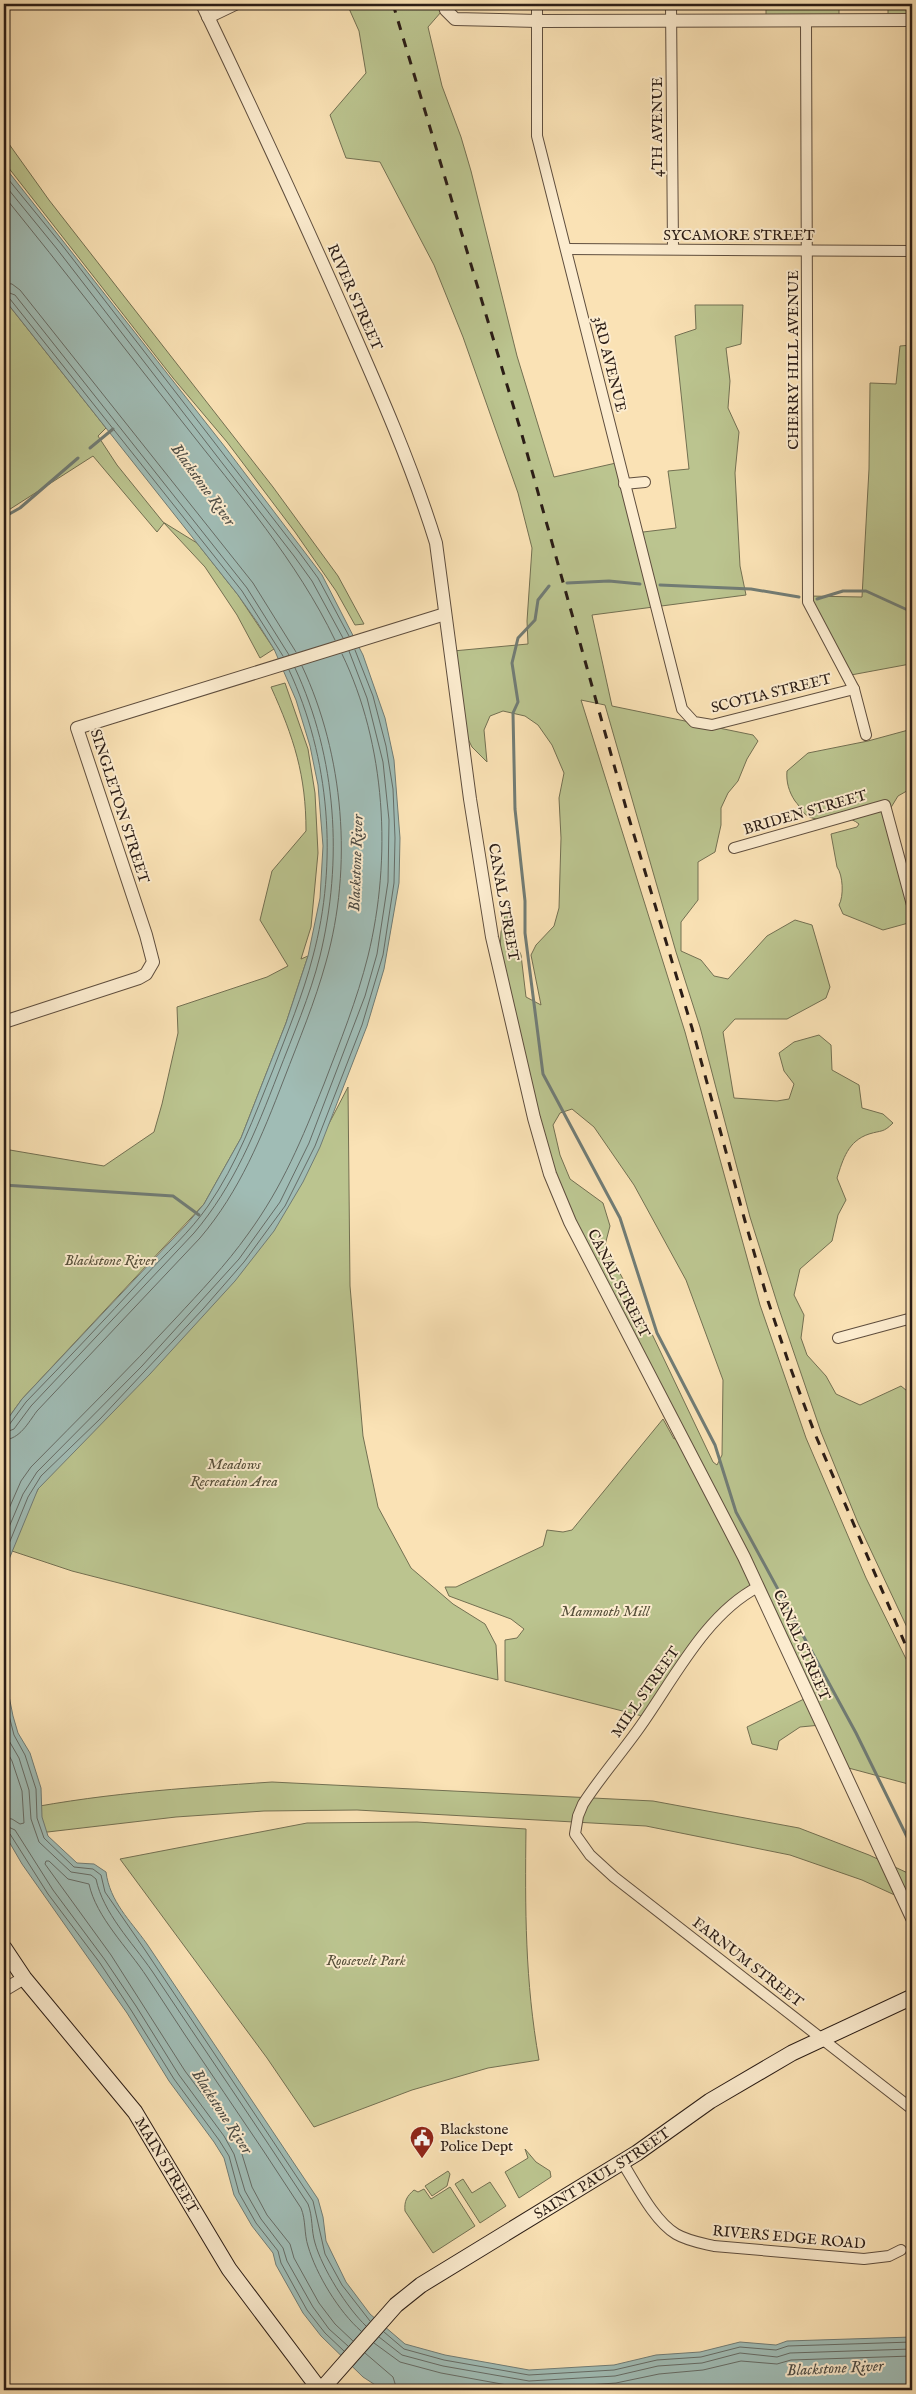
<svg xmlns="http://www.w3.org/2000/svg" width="916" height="2394" viewBox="0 0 916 2394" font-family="'IM FELL English',serif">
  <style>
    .green { fill: #bbc48f; stroke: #737052; fill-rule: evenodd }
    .water { fill: #a0bcb5; stroke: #717c75 }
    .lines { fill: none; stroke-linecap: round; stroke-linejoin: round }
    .shore { stroke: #666c66; stroke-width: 1 }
    .stream { stroke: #717c75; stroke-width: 3 }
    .minor-casing { stroke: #5f4e3e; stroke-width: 12 }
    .tertiary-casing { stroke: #5f4e3e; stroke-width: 14 }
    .secondary-casing { stroke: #2b1d16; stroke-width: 17 }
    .minor { stroke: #fceccf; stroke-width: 10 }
    .tertiary { stroke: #fceccf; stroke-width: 12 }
    .secondary { stroke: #fceccf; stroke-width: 15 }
    .rail { stroke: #2b1d16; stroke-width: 3; stroke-dasharray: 9 9; stroke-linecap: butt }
    .labels { text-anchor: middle; stroke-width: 4; stroke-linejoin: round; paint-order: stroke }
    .street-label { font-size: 15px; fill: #2b1d16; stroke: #fceccf }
    .park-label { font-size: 15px; font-style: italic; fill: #564f3a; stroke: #fceccf }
    .poi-label { font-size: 15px; fill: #2b1d16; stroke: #fceccf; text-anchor: start }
    .water-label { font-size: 16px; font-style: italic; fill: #4e4d46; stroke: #fceccf }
  </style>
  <rect width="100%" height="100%" fill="#fae2b5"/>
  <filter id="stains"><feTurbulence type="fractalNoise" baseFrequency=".004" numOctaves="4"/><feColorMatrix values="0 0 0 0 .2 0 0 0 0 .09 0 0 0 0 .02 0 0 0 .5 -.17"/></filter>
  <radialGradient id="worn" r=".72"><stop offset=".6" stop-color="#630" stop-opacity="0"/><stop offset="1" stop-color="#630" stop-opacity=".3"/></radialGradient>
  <g class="green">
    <path d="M347,4H448L428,27L442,86L461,137L471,171L517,356L554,477L616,463L635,533L676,528L668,471L689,469L675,336L696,329L695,305H743L741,344L726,348L730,381L728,408L739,432L735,473L740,566L746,595L592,615L612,706L753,735L758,741L747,759L738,781L728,793L721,808V825L715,852L698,862V900L681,922V951L701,960L714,976L728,979L767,936L795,920L812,925L830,987L826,998L787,1019H735L723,1032L734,1098L777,1101L789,1099L794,1084L784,1071L779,1053L794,1042L819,1035L831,1045L832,1070L859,1085L862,1108L883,1114L893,1123C883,1133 882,1130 869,1134C848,1141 843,1159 837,1178L846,1200L838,1215L832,1241L800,1269L794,1295L804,1315L801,1338L807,1355L826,1376L836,1394L860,1405L901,1386L912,1395V1638L858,1523L821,1432L779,1309L750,1217L700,1027L676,952L605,705L581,700L685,1032L760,1305L806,1438L866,1578L912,1671V1785L841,1766L821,1725L800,1727L779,1741L777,1750L752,1744L747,1727L806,1698L759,1592L739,1597L646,1717L505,1681V1640L517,1638L524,1629L511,1619L449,1596L445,1587H456L543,1546L547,1530L563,1532L572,1530L663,1419L674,1439L682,1434L552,1175L500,951L501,932L506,911L511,933L521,955L526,997L541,1005L531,955L536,945L554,926L559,908L561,838L559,798L564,773L552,745L538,725L525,716L503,711L490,716L484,730L487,762L472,747L466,735L453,651L528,644L527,621L532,548L518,493L463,337L434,265L380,162L346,158L330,115L366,73L359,31ZM572,1109L594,1127L634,1185L686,1280L723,1380L722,1455L717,1465L713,1462L652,1334L605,1245L610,1226L603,1203L570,1179L560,1155L553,1125L560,1113Z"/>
    <path d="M766,4H851V8H839V16L766,17Z"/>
    <path d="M888,4H912V17L888,16Z"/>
    <path d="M4,137L49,200L273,487L338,576L364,624L355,625L336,591L295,532L227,442L173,378L4,162Z"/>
    <path d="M4,299L106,428L98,436L117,465L163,522L197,543L238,595L274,649L260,658L237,615L205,567L164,523L157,532L93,456L4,513Z"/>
    <path d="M912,345V676L910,664L851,675L809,596L862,597L869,469L870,383L896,384L900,346Z"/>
    <path d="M285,683L308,749L315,793L318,853L311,927L301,959L308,956L286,1023L241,1138L204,1204L22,1399L4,1424V1149L104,1166L154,1132L162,1104L178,1033L177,1007L267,977L288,966L260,920L272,871L306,831C306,775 294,738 271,687Z"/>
    <path d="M912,729V788L898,796L887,814L912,898V922L883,930L843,914L839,905C844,896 843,875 837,867L831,834L857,827L859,824C841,809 819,828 804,813C801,810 798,804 795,801C789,792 786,782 787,771L808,753L868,741Z"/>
    <path d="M348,1087L350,1286L363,1436L378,1507L411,1568L453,1604L485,1624L496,1645L498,1680L72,1571L12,1551L28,1507L46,1475L322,1137Z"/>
    <path d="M272,1782L653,1801L799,1828L869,1855L912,1875V1903L862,1880L790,1855L646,1826L357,1810L264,1811L176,1817L39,1833L4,1840V1813C92,1794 183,1788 272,1782Z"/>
    <path d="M417,1822L526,1829C525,1909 525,1981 539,2060L488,2068L412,2090L314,2127L267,2058L120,1859L307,1823Z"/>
    <path d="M525,2149L536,2162L550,2171L551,2177L519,2198L505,2172L528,2158Z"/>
    <path d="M448,2171L450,2174L447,2186L432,2196L425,2186Z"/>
    <path d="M463,2179L472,2193L490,2182L506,2206L480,2223L455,2184Z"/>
    <path d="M450,2187L475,2226L433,2253L405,2211C404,2201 407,2196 414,2190L418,2192L424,2189L431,2199Z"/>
  </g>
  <g class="water">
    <path d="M4,166L225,447L322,575L363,655L385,718L394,760L400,838L399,883L384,969L367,1026L320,1147L303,1182L274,1231L235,1281L150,1374L38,1489L5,1569L4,1611V1424L22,1399L186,1225L204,1204L241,1138L286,1023L308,956L320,898L323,846L318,785L310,746L296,700L274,649L257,622L238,595L4,299Z"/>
    <path d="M4,1635L7,1686L13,1716L18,1733L30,1753L41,1788L42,1817L48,1836L77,1863L94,1864L106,1872C110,1902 130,1920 147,1944L318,2199L323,2217L326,2241L346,2282L370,2314L405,2344L445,2355L529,2370L614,2365L656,2355L700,2352L740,2342L776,2345L787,2341L912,2337V2390H383L363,2377L321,2336L303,2313L276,2265L273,2253L252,2226L234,2195L224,2158L214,2142L169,2081L127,2013L22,1864L4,1833Z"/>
  </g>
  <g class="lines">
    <g class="shore">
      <path d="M4,174L62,245L299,552L318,578L349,636"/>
      <path d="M4,184L57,249L294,556L312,581L343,638"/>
      <path d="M4,196C65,271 124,348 184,424C238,493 297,561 335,640"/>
      <path d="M4,283L12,284L20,290L253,583L296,652"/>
      <path d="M4,291L15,295L247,588L289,655"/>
      <path d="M4,297L10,299L242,591L283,656"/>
      <path d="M4,1426L9,1425L26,1402C66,1361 105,1319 144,1277C165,1254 190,1232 208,1206C237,1164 254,1117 273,1070C287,1033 303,995 313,956C338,863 330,758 289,670"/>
      <path d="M4,1433L14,1429L31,1406L194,1233C234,1186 256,1131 278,1074C293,1035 310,996 320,956C343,861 337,758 295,668"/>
      <path d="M4,1440C20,1439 28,1423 37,1411L200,1238C240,1191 262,1136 284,1079C299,1040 315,1002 326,962C353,867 344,755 302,666"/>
      <path d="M4,1520L21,1481L31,1467C79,1418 128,1370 175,1319C200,1292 226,1265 248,1234C283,1186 302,1139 324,1084C340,1042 357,1000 368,956C392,858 386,745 342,654"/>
      <path d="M4,1539L23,1494L37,1472L142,1366L239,1259L280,1202L309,1143L365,996L377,954L388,882L389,820L383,762L367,698L349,651"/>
      <path d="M4,1556L28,1497L41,1476L100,1419L203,1309L244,1262L285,1206L315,1146L362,1025L383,955L394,883L395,838L393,789L386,746L373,696L355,650"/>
      <path d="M4,1696L14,1735L25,1755L36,1789L37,1818L44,1838L74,1867L93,1869L101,1875L105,1892L143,1947L313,2201L325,2254L342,2285L370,2321"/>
      <path d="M4,1723L8,1739L19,1758L29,1790L31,1819L39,1842L71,1872L91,1875L96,1879C103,1913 132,1942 152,1971C204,2049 257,2126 308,2204C313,2217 311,2230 315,2243C322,2268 347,2308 366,2326"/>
      <path d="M4,1746L12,1761L22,1791L24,1823L20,1824L12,1819L4,1818"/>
      <path d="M4,1825L15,1830L53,1890L105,1960L136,2006L179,2075L224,2136L234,2154L245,2191L261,2219L283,2248L287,2261L313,2307L329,2329L348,2346"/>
      <path d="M4,1832L10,1834L48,1894L100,1963L131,2010L174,2079L219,2140L229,2156L239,2193L256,2223L278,2251L281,2263L307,2310L325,2333L344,2351"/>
      <path d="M384,2332L404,2349L444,2360L529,2375L614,2370L657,2360L701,2357L740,2347L776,2350L788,2346L912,2342"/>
      <path d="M379,2337L402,2355L443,2366L529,2381L615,2376L658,2366L702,2363L740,2353L777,2357L790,2353L912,2349"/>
      <path d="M353,2341L335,2324L319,2303L294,2258L290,2244L267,2215L252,2187L241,2151L230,2131L185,2071L111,1955L45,1864L46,1861H49L68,1879L89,1884C96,1917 128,1948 147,1977C197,2055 251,2130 301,2208C306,2220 304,2234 308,2246C316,2274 339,2312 361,2331"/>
      <path d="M374,2343L400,2362L441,2373L529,2389L616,2383L659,2374L703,2370L741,2361L777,2364L791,2360L912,2356"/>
      <path d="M365,2353L393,2377L397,2390"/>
    </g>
    <g class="stream">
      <path d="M90,448L113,429"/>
      <path d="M4,517L20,508L78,458"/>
      <path d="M567,583L609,581L640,584"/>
      <path d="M660,585L751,589L799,597"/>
      <path d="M549,586L538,600L535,620L518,638L512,663L518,702L513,713L515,809L525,901V933L543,1074L620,1218L657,1333L715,1445L736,1512L856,1733L912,1847"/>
      <path d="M817,599L843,591H866L912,612"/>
      <path d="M4,1185L173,1196L199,1215"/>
    </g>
    <defs>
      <g id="minor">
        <path d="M537,4V136L682,709L694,722L712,725L854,689"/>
        <path d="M671,4L673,249"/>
        <path d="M806,21L808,602L854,689L866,735"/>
        <path d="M566,249L912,251"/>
        <path d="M624,484L645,482"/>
        <path d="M734,848L885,805L912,905"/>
        <path d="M838,1338L912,1318"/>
        <path d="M758,1587C704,1615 672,1683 637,1731C619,1756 599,1779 583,1804L578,1816L575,1834L590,1855L614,1877L912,2109"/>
        <path d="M622,2162C636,2184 654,2221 676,2234C688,2241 701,2243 714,2246L864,2259L889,2256L901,2250"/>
      </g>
      <g id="tertiary">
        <path d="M202,4C250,104 297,205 342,307C376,384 411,462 436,543L470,799L492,937L534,1118L550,1174L570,1222L744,1557L912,1918"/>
        <path d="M444,4L446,10L455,19L537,21L912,20"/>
        <path d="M208,17L235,4"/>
        <path d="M4,1022L139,978L146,974L153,962L146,935L77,728L445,614"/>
        <path d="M4,1990L24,1978"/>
      </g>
      <g id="secondary">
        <path id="s1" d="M4,1948L24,1978L135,2112L229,2269L320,2390"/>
        <path id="s2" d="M321,2390L396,2305L421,2285L637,2153L710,2101L792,2053L912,1997"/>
      </g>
    </defs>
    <use href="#minor" class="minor-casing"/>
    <use href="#tertiary" class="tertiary-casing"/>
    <use href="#secondary" class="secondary-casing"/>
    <use href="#minor" class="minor"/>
    <use href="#tertiary" class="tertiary"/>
    <use href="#secondary" class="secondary"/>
    <path class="rail" d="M393,4L522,435L628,815L692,1028L745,1221L768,1301L789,1364L815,1434L912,1660"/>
  </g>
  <defs>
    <symbol id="civic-pin" viewBox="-11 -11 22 30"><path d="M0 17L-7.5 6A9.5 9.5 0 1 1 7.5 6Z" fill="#8f2418" stroke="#fceccf"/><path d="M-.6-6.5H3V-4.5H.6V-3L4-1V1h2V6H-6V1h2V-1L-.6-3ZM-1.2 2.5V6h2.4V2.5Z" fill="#fff"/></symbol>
  </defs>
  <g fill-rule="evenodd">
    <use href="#civic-pin" x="408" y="2124" width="28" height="38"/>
  </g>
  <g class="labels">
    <g class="street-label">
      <text transform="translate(657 127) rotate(-90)" y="5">4TH AVENUE</text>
      <text x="739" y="240">SYCAMORE STREET</text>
      <text transform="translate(355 297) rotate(66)" y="5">RIVER STREET</text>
      <text transform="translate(793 360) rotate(-90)" y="5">CHERRY HILL AVENUE</text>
      <text transform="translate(610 364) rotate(76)" y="5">3RD AVENUE</text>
      <text transform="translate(771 693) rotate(-14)" y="5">SCOTIA STREET</text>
      <text transform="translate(120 806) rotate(72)" y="5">SINGLETON STREET</text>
      <text transform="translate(805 812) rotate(-16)" y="5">BRIDEN STREET</text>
      <text transform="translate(504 902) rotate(80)" y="5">CANAL STREET</text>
      <text transform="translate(619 1283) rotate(63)" y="5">CANAL STREET</text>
      <text transform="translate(802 1645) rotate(66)" y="5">CANAL STREET</text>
      <text transform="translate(645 1692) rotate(-55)" y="5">MILL STREET</text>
      <text transform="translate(748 1962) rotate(38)" y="5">FARNUM STREET</text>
      <text dy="5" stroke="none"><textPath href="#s1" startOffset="272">MAIN STREET</textPath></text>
      <text dy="5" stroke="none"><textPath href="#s2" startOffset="358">SAINT PAUL STREET</textPath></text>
      <text transform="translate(789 2237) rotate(5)" y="5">RIVERS EDGE ROAD</text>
    </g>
    <g class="park-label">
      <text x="110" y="1265">Blackstone River</text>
      <text x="234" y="1469">Meadows<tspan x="234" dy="17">Recreation Area</tspan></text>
      <text x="605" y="1616">Mammoth Mill</text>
      <text x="366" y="1965">Roosevelt Park</text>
    </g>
    <g class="poi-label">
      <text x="440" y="2134">Blackstone<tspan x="440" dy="17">Police Dept</tspan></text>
    </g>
    <g class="water-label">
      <text transform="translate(204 484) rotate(54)" y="6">Blackstone River</text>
      <text transform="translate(355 863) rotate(-88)" y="6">Blackstone River</text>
      <text transform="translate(223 2111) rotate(57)" y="6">Blackstone River</text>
      <text transform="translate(835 2367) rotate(-3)" y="6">Blackstone River</text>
    </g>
  </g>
  <rect width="916" height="2394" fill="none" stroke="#fae2b5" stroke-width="20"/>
  <rect x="5" y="5" width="906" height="2384" fill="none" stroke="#2b1d16" stroke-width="2.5"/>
  <rect x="10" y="10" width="896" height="2374" fill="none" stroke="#2b1d16"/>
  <rect width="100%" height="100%" filter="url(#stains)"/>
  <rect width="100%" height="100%" fill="url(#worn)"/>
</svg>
